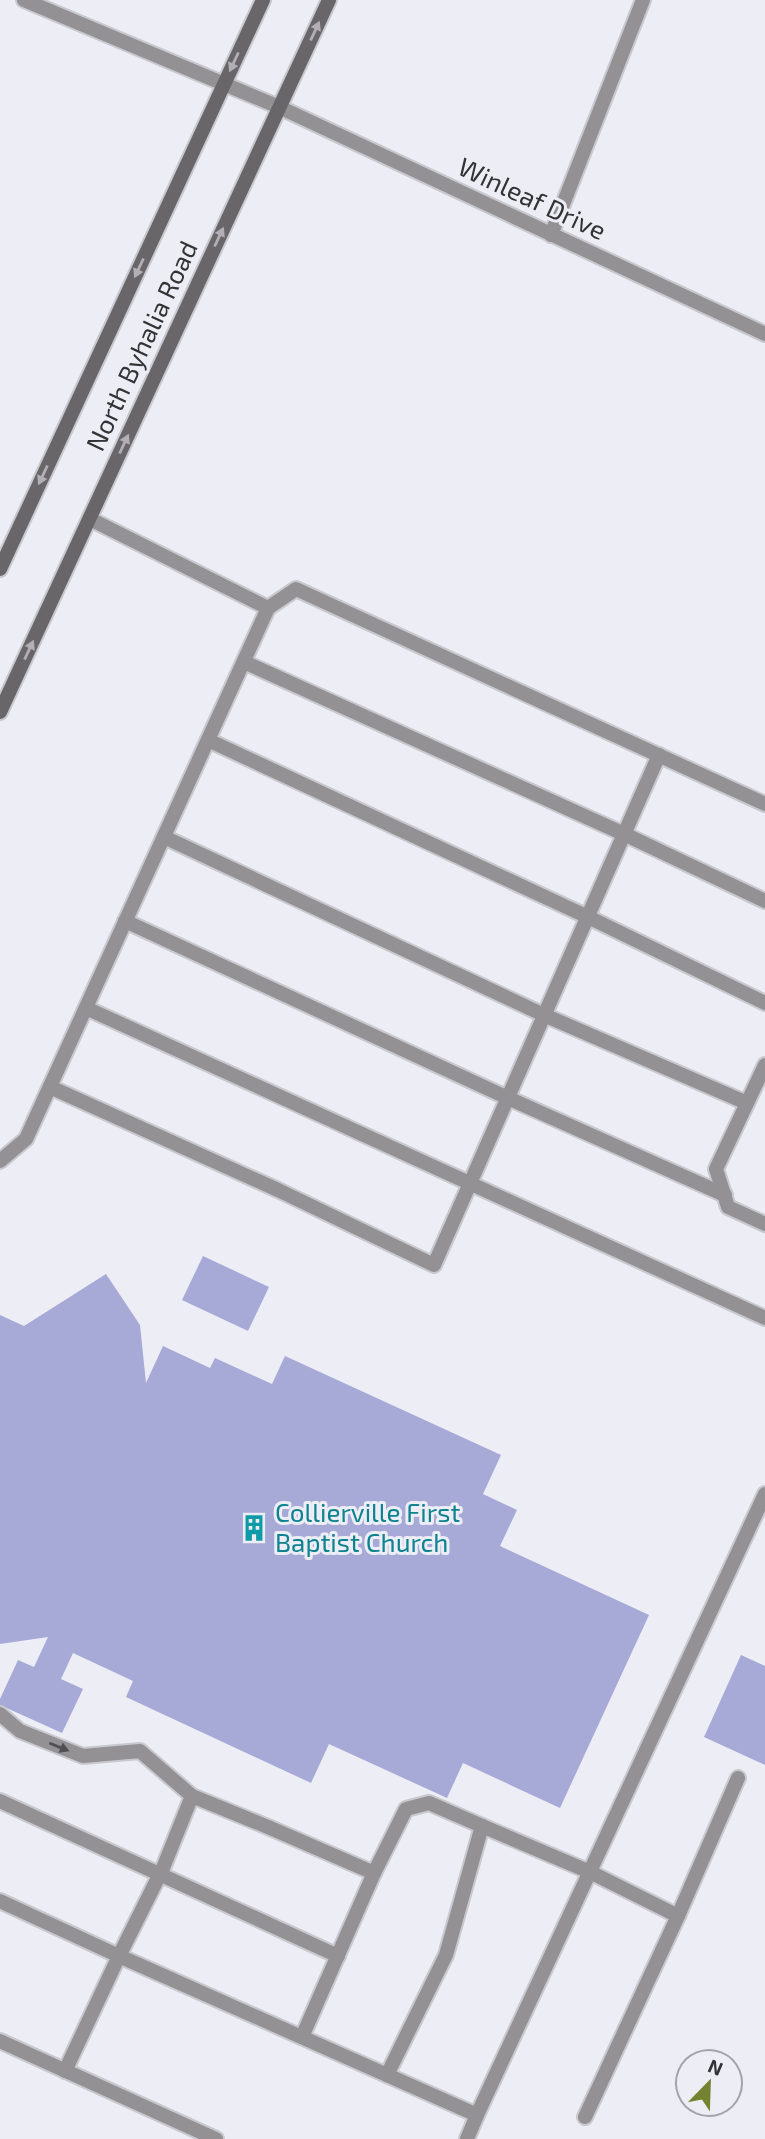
<svg xmlns="http://www.w3.org/2000/svg" width="765" height="2139" viewBox="0 0 765 2139" font-family="'Exo 2',sans-serif">
  <style>
    .building { fill: #a7a9d7 }
    .lines { fill: none; stroke-linecap: round; stroke-linejoin: round }
    .service-casing { stroke: #c8c8cf; stroke-width: 18 }
    .minor-casing { stroke: #c8c8cf; stroke-width: 18 }
    .tertiary-casing { stroke: #c8c8cf; stroke-width: 18 }
    .secondary-casing { stroke: #c8c8cf; stroke-width: 18 }
    .service { stroke: #949194; stroke-width: 14 }
    .minor { stroke: #949194; stroke-width: 14 }
    .tertiary { stroke: #949194; stroke-width: 14 }
    .secondary { stroke: #696669; stroke-width: 14 }
    .oneway { fill: #b2b0b6 }
    .oneway2 { fill: #504f52 }
    .labels { text-anchor: middle; stroke-width: 6; stroke-linejoin: round; paint-order: stroke }
    .street-label { font-size: 26px; fill: #333336; stroke: #ededf5 }
    .culture-label { font-size: 26px; fill: #0d838f; stroke: #ededf5; text-anchor: start }
  </style>
  <rect width="100%" height="100%" fill="#ededf5"/>
  <g class="building">
    <path d="M203,1256L269,1287L248,1331L182,1300Z"/>
    <path d="M106,1274L140,1325L146,1383L163,1346L210,1368L215,1358L272,1384L285,1356L501,1455L483,1494L517,1510L500,1546L649,1615L560,1808L463,1763L447,1798L329,1744L311,1783L126,1697L133,1681L73,1653L61,1679L83,1689L62,1733L0,1705V1699L18,1660L34,1667L48,1637L0,1644V1315L24,1326Z"/>
    <path d="M741,1655L765,1666V1765L704,1737Z"/>
  </g>
  <g class="lines">
    <defs>
      <g id="service">
        <path d="M268,608L296,589L765,804"/>
        <path d="M244,662L624,834L765,901"/>
        <path d="M208,740L588,917L765,1003"/>
        <path d="M164,837L544,1015L747,1103"/>
        <path d="M125,921L508,1098L725,1195"/>
        <path d="M86,1008L765,1318"/>
        <path d="M765,1065L716,1169L728,1207L765,1224"/>
        <path d="M50,1087L278,1190L434,1265L659,755"/>
        <path d="M0,1161L26,1139L268,608L90,519"/>
        <path d="M0,1714L20,1731L83,1756L140,1751L192,1796L163,1868L119,1956L477,2115L467,2139"/>
        <path d="M192,1796L268,1827L374,1873L406,1809L429,1803L482,1826L446,1955L387,2075"/>
        <path d="M0,1801L338,1956"/>
        <path d="M482,1826L590,1872L678,1916"/>
        <path d="M0,1901L119,1956L65,2071"/>
        <path d="M302,2037L374,1873"/>
        <path d="M477,2115L765,1494"/>
        <path d="M585,2117L678,1916L738,1778"/>
      </g>
      <g id="minor">
        <path d="M24,0L279,107L765,334"/>
        <path d="M551,235L643,0"/>
      </g>
      <path id="tertiary" d="M0,2041L216,2139"/>
      <g id="secondary">
        <path d="M0,569L263,0"/>
        <path d="M0,712L329,0"/>
      </g>
    </defs>
    <use href="#service" class="service-casing"/>
    <use href="#minor" class="minor-casing"/>
    <use href="#tertiary" class="tertiary-casing"/>
    <use href="#secondary" class="secondary-casing"/>
    <use href="#service" class="service"/>
    <use href="#minor" class="minor"/>
    <use href="#tertiary" class="tertiary"/>
    <use href="#secondary" class="secondary"/>
  </g>
  <defs><path id="oneway-solid" d="M-6-.8H1V-3.2L6.5 0L1 3.2V.8H-6Z" transform="scale(1.75)"/></defs>
  <g class="oneway">
    <use href="#oneway-solid" transform="translate(315 31) rotate(-65)"/>
    <use href="#oneway-solid" transform="translate(234 62) rotate(115)"/>
    <use href="#oneway-solid" transform="translate(219 237) rotate(-65)"/>
    <use href="#oneway-solid" transform="translate(139 268) rotate(115)"/>
    <use href="#oneway-solid" transform="translate(124 444) rotate(-65)"/>
    <use href="#oneway-solid" transform="translate(43 475) rotate(115)"/>
    <use href="#oneway-solid" transform="translate(29 650) rotate(-65)"/>
  </g>
  <use class="oneway2" href="#oneway-solid" transform="translate(59 1747) rotate(22)"/>
  <defs>
    <symbol id="building-bare" viewBox="-9 -9 18 18"><path d="M-4-6H4V6H1V3H-1V6H-4ZM-2.5-4.3h1.7v1.8h-1.7ZM.8-4.3h1.7v1.8H.8ZM-2.5-1h1.7V.8h-1.7ZM.8-1h1.7V.8H.8Z" fill="#0f9aa8" stroke="#ededf5" stroke-width="2.5" paint-order="stroke"/></symbol>
  </defs>
  <g fill-rule="evenodd">
    <use href="#building-bare" x="235" y="1509" width="38" height="38"/>
  </g>
  <g class="labels">
    <g class="street-label">
      <text transform="translate(532 199) rotate(25)" y="9">Winleaf Drive</text>
      <text transform="translate(142 346) rotate(-65)" y="9">North Byhalia Road</text>
    </g>
    <g class="culture-label">
      <text x="275" y="1522">Collierville First<tspan x="275" dy="30">Baptist Church</tspan></text>
    </g>
  </g>
  <g transform="translate(709 2083) rotate(23)"><circle r="33" fill="#ededf5" stroke="#a3a3a9" stroke-width="2"/>
  <path d="M0-5L12 26L0 18L-12 26Z" fill="#758230"/>
  <text y="-10" font-size="19" font-weight="bold" text-anchor="middle" fill="#333336">N</text>
  </g>
</svg>
